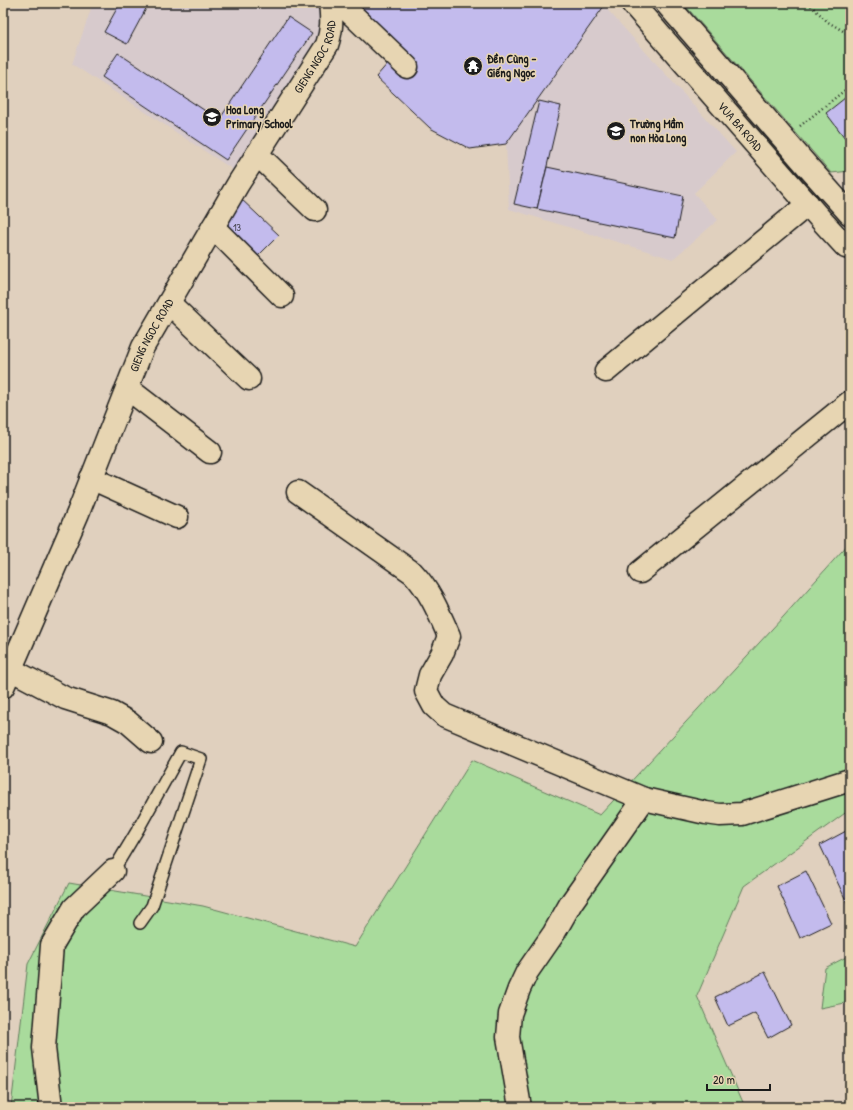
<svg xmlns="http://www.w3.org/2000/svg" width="853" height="1110" viewBox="0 0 853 1110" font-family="'Patrick Hand',sans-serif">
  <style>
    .built { fill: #d7cacc }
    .green { fill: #a9db9c; stroke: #627c5c }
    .building { fill: #c3bbed; stroke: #1c1c1c }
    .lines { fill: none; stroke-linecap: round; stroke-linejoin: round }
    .lane-casing { stroke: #1c1c1c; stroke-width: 14 }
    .street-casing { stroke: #1c1c1c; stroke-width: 25 }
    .secondary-casing { stroke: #1c1c1c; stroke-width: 25 }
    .path { stroke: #1c1c1c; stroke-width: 2.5; stroke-dasharray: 1 3; stroke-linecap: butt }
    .lane { stroke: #e7d5b2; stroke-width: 11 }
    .street { stroke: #e7d5b2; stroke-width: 22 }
    .secondary { stroke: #e7d5b2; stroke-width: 22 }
    .labels { text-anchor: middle; stroke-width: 3; stroke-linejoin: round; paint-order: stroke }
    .number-label { font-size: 10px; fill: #464450 }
    .street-label { font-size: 12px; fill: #1c1c1c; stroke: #e7d5b2 }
    .poi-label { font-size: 12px; font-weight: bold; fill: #1c1c1c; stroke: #e7d5b2; text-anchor: start }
  </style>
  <rect width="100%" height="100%" fill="#e0d0be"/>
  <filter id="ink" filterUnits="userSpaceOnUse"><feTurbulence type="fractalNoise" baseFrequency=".025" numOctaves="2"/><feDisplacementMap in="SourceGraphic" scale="8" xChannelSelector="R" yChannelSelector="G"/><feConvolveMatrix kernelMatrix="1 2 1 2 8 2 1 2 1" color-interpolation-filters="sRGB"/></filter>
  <g filter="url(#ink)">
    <g class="built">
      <path d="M93,3H323L325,36L235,171L72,64Z"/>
      <path d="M604,6L736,152L694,193L718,220L673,259L509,209L506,144Z"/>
    </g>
    <g class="green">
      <path d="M683,3H850V171L831,173Z"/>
      <path d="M850,542V757L847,776L850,777V812L848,811L744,886L697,996L745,1107H11L28,964L69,883L203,906L355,947L472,760L600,815L784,616Z"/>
      <path d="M850,955V1002L820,1008L825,968Z"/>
    </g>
    <g class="building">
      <path d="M120,3H149L127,44L104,32Z"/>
      <path d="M349,3H601L604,6L506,144L470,149L430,128L376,77L395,55Z"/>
      <path d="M288,17L312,33L226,160L102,77L118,53L219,120Z"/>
      <path d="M850,94V135L845,138L826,113Z"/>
      <path d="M539,101L561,106L537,209L514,204Z"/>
      <path d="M547,167L683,196L675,238L537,209Z"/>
      <path d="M239,197L279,235L253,261L218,227Z"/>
      <path d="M848,830L850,834V909L820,845Z"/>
      <path d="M806,871L831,923L800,938L777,886Z"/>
      <path d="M765,972L791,1025L768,1038L755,1013L728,1026L715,997Z"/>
    </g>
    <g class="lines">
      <defs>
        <path id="lane" d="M113,871L137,831L181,752L201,759L152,906L140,923"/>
        <g id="street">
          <path d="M340,3L407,67"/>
          <path d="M257,154L315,210"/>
          <path d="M213,227L282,296"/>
          <path d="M169,303L249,379"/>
          <path d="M606,371L808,204"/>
          <path d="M127,388L210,452"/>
          <path d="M91,478L177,517"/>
          <path d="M298,492L413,573C430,591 439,613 449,636L442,654L430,675L426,691L434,706L444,715L644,799L706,813L720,815L742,814L850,780"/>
          <path d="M640,572L850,402"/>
          <path d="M10,669L65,698L112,713L128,722L151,742"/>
          <path d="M51,1107L44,1048L52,945L74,908L113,871"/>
          <path d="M520,1107L508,1037L510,1014L519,989L527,972L554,933L571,903L644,799"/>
        </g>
        <g id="secondary">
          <path id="s1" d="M632,3L823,222L846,247L850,248"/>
          <path d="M666,3L808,167L850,214"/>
          <path id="s2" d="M3,687L78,513L143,347L238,184L327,45C332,30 332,20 330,3"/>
        </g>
      </defs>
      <use href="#lane" class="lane-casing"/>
      <use href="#street" class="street-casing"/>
      <use href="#secondary" class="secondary-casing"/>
      <g class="path">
        <path d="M808,3L828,22L850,35"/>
        <path d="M800,126L850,86"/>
      </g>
      <use href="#lane" class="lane"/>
      <use href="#street" class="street"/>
      <use href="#secondary" class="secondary"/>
    </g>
  </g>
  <defs>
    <symbol id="temple-disc" viewBox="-11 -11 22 22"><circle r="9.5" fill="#1c1c1c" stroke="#e7d5b2"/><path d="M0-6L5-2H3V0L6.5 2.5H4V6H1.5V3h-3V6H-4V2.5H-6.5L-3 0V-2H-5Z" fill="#fff"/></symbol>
    <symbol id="school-disc" viewBox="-11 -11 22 22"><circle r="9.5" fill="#1c1c1c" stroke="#e7d5b2"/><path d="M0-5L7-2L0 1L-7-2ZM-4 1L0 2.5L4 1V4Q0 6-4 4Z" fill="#fff"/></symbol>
  </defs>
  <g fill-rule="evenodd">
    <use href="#temple-disc" x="462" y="55" width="22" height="22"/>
    <use href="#school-disc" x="201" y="106" width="22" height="22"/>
    <use href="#school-disc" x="605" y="120" width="22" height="22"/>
  </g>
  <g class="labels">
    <g class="number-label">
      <text x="237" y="231">13</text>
    </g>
    <g class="street-label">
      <text dy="4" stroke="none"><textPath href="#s2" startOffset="706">GIENG NGOC ROAD</textPath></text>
      <text dy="4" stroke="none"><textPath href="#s1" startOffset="164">VUA BA ROAD</textPath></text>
      <text dy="4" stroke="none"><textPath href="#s2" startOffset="382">GIENG NGOC ROAD</textPath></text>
    </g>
    <g class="poi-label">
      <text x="487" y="63">Đền Cùng -<tspan x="487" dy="14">Giếng Ngọc</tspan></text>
      <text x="226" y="114">Hoa Long<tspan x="226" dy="14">Primary School</tspan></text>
      <text x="630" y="128">Trường Mầm<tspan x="630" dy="14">non Hòa Long</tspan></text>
    </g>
  </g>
  <rect width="853" height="1110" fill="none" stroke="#e7d5b2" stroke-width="16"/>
  <rect x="8" y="8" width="837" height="1094" fill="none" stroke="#1c1c1c" stroke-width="1.5" filter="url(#ink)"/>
  <path d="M707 1084v6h63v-6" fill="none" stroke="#1c1c1c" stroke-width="2"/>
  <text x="713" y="1084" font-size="12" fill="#1c1c1c" stroke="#e7d5b2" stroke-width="3" paint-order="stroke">20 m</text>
</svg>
